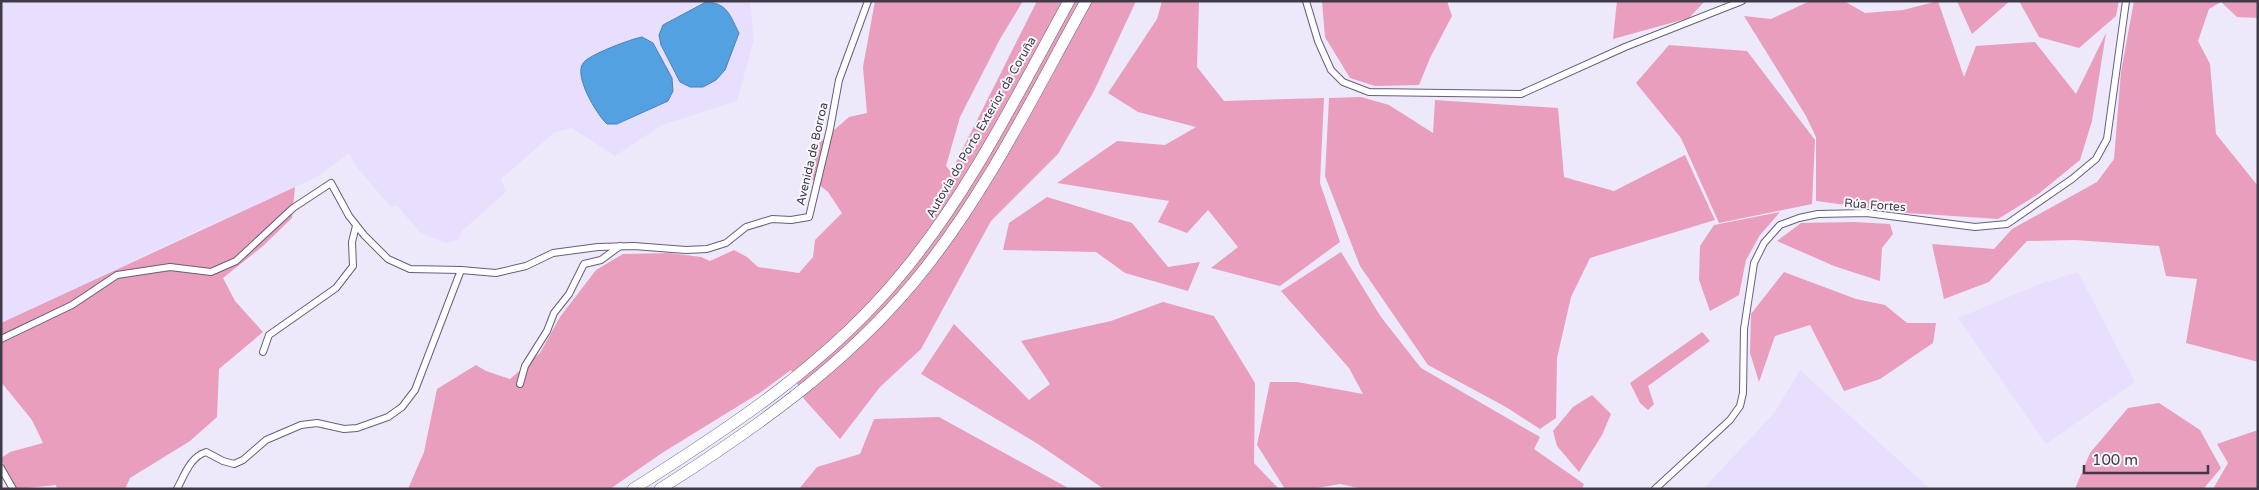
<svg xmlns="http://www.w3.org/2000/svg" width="2259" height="490" viewBox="0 0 2259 490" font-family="'Varela Round',sans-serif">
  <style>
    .built { fill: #e8dffe }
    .green { fill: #e89ebc }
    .water { fill: #53a1e0; stroke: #4d82b2 }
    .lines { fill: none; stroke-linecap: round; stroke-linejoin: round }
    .minor-casing { stroke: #675e7a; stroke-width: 8 }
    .motorway-casing { stroke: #675e7a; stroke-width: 12 }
    .minor { stroke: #fff; stroke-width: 6 }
    .motorway { stroke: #fff; stroke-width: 11 }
    .labels { text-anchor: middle; stroke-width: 4; stroke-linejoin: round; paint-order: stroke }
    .street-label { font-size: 12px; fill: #3e3a47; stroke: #f9f7fe }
  </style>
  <rect width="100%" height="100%" fill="#eee8fb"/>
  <g class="built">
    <path d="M1,1H750L754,40L737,101L662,125L615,156L572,128L555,132L501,179L506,192L462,231L458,240L445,243L420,232L397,206L391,207L358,169L349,153L317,177L199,230L1,323Z"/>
    <path d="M2078,272L2135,382L2046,444L1958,318L2040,284Z"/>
    <path d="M1800,370L1930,489H1703L1775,412Z"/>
  </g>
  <g class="green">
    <path d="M875,1H1023L1000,39L960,117L946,166L951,172L1037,1H1136L1094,91L1058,154L991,221L921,349L880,387L840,439L804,399L791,370L761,392L662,453L610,489H408L424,452L437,389L476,365L486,371L510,379L540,353L560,317L596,270L623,254L670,253L701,257L710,261L734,250L747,257L758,267L799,273L813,257L815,240L842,213L828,192L809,177L818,144L849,117L867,113L863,67Z"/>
    <path d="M1162,1H1199L1197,67L1224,101L1324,98L1320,183L1340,242L1280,286L1211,268L1238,247L1208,210L1187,233L1158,222L1169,201L1057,183L1117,141L1165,145L1196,127L1138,112L1108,93L1157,19Z"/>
    <path d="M1322,1H1447L1452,16L1430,58L1419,85L1375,86L1350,78L1325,37Z"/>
    <path d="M1617,1H1705L1689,18L1613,39Z"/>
    <path d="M1810,1H1844L1865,13L1903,10L1938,1L1964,77L1976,46L2035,42L2076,94L2106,33L2092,121L2080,160L2037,195L1998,219L1908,213L1816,201V137L1806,116L1744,16L1771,19Z"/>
    <path d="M1957,1H2010L1972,34Z"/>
    <path d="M2019,1H2119L2116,16L2079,48L2039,37Z"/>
    <path d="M2134,1H2258V18L2237,17L2221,2L2209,9L2198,41L2210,64L2216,134L2258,186V362L2186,343L2197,279L2166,276L2159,246L2075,240L2027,241L1989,282L1944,299L1932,244L1994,249L2012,229L2097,182L2114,159L2121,72Z"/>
    <path d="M1669,45L1747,51L1815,140L1812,204L1719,223L1681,138L1636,83Z"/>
    <path d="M1361,97L1389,105L1433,133L1435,100L1558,108L1564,177L1614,191L1685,155L1715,220L1590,258L1571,297L1557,358L1556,418L1540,429L1506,407L1428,365L1360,266L1325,176L1329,98Z"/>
    <path d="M295,187L292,218L263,246L223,278L235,301L263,332L219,369L217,417L190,441L130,478L125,489H57L56,485L17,489L6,471L1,458L10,452L43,443L32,420L1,382V323Z"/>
    <path d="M1047,197L1132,223L1168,267L1200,262L1188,291L1125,273L1096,252L1003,250L1009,223Z"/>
    <path d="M1780,212L1760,235L1746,260L1739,295L1710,311L1699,280L1700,246L1714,225Z"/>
    <path d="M1854,222L1890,224L1893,234L1882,248L1880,281L1834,266L1777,241L1801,223Z"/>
    <path d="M1341,252L1381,317L1421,368L1540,437L1534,449L1584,484L1582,489H1363L1340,484L1311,489H1285L1257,445L1270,382H1297L1363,394L1349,368L1281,291Z"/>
    <path d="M1784,272L1856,299L1885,305L1907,323H1936L1933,343L1880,379L1844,391L1810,325L1775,336L1759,382L1750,353L1751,314Z"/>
    <path d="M1163,302L1214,316L1255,383L1254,463L1279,489H1104L1038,444L921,374L954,324L1029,400L1050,384L1021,341L1111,321Z"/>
    <path d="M1702,332L1710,341L1648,386L1654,404L1648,410L1640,403L1630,383Z"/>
    <path d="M1592,395L1611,414L1602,435L1579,472L1557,446L1553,431L1573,407Z"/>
    <path d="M2159,403L2200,430L2221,468L2205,487V489H2075L2090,453L2128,408Z"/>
    <path d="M939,417L1070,489H799L817,467L860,454L874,419Z"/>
    <path d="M2258,430V489H2213L2228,463L2217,444Z"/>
  </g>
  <g class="water">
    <path d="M706,2C728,3 730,16 739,33L725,70L716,80L703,87H690L680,82L661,45L659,35L663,25Z"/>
    <path d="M642,37L653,43L672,78L673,91L668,101L617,124H607C597,115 572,74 584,62C591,54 631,39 642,37Z"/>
  </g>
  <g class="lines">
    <defs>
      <g id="minor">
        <path d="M1306,1L1318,41L1331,70L1343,82L1369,92L1521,94L1625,47L1742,1"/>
        <path d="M1,339L72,305L117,275L170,267L211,272L236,261L293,208L331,183L349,216L364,235L388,259L410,269L461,270L496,273L526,266L553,253L598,247L634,246L686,250L707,249L726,243L746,227L772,219L791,220L809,217L830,129L839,80L868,1"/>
        <path d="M263,352L269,335L336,288L353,266L352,242L356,226"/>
        <path d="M520,384L525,366L547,331L554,313L569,294L584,264L601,260L620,246"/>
        <path d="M1,468L13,489"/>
        <path d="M177,489C184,476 190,457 206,452L223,461L234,464L243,460L266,440L301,425L317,423L344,429L357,428L388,417L402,407L415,390L461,270"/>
        <path d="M1655,489L1730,420L1740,406L1743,393L1744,329L1754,263L1764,243L1780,225L1799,218L1818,214L1867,213L1975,227L2007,224L2072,179L2096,159L2107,139L2126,1"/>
      </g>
      <g id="motorway">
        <path d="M633,489C731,427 829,363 903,272C970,191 1018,93 1069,1"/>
        <path d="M660,489C753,430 843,367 914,282C984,198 1033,96 1086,1"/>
      </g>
    </defs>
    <use href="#minor" class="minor-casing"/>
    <use href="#motorway" class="motorway-casing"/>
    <use href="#minor" class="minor"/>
    <use href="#motorway" class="motorway"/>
  </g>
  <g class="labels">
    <g class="street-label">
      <text transform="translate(981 127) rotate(-60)" y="4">Autovía do Porto Exterior da Coruña</text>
      <text transform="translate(812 154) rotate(-77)" y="4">Avenida de Borroa</text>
      <text transform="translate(1875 205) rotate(4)" y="4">Rúa Fortes</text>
    </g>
  </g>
  <rect width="2259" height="490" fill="none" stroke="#3e3a47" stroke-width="5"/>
  <path d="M2084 465v8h124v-8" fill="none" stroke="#3e3a47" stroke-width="2.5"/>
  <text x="2092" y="465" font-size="15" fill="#3e3a47" stroke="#f9f7fe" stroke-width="4" paint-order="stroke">100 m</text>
</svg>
